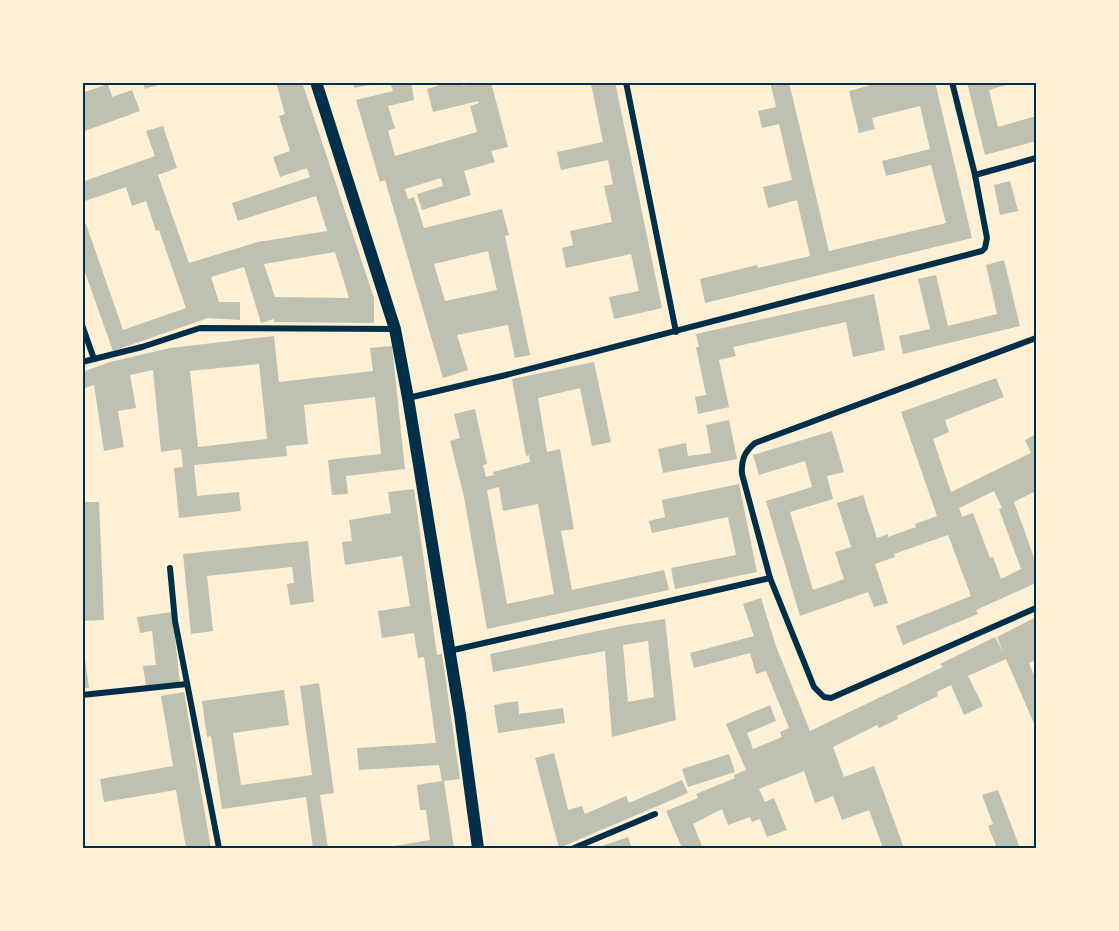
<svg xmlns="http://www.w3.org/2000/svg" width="1119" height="931" viewBox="0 0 1119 931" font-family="Poppins,sans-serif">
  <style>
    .building { fill: #bec0b2; fill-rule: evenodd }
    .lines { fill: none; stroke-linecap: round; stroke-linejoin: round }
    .minor { stroke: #003049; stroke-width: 6 }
    .secondary { stroke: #003049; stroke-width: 12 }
    .neatline { fill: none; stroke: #003049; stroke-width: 2 }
  </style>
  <rect width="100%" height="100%" fill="#fdf0d5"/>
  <g class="building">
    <path d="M143,82H165V83L145,89Z"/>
    <path d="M276,82H302L374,298V323L274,322V319L261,323L244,267L211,277L219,302H240V320L208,318L113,351L82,264V225L86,224L123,330L186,308L159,230L156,231L146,201L132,206L126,187L82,202V182L155,156L146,131L163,126L177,168L158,175L189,263L258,242L327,231L316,196L238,221L232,203L310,177L307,168L280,177L273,157L290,151L279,116L285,114ZM335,252L349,298L275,297L264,264Z"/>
    <path d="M353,82H374V84L354,88Z"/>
    <path d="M390,82H411L414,100L388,106L395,128L388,131L395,156L477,132L470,106L479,103L478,101L433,112L427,89L443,84V82H463V86L476,82H491L508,147L491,151L495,162L464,171L471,195L422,210L417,194L443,186L441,178L405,189L408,199L414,197L424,228L502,209L509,235L505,236L530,355L515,358L508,325L457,335L468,370L443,378L385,180L380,182L356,100L393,91ZM488,251L497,290L445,301L434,264Z"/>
    <path d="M598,82H615L662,308L614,319L609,297L639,291L631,254L566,268L562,248L573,245L570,231L612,222L604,186L613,184L608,160L561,170L557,152L603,142L591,84Z"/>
    <path d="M770,82H789L829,251L946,223L931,165L886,176L882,161L930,149L920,106L872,118L875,129L859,133L849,91L882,82H935L972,238L705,303L700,279L757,265L758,268L810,256L797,200L768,208L763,187L792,180L779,124L762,128L758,111L776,107Z"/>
    <path d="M967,82H1017L989,90L998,127L1036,116V141L985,155Z"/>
    <path d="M108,84L112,97L132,90L140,111L82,132V93Z"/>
    <path d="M1010,181L1018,211L1000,215L994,185Z"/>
    <path d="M1004,260L1020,326L903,354L899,336L930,329L918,279L936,275L948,326L997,314L986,265Z"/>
    <path d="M874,294L885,350L853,357L846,322L733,347L736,356L719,360L729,407L698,414L695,397L706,395L696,347H699L696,334Z"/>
    <path d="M274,336L279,382L373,371L370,348L392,346L405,469L346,476L348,494L332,495L328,460L381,454L375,397L304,405L308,444L286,446L287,456L194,465L197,496L239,492L241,511L179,518L174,468L183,467L181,449L161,452L153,370L130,375L136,408L118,411L124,447L104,451L94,385L82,389V372L110,362L170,348ZM259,364L267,439L198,447L190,371Z"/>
    <path d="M594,362L611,442L592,446L580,388L538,398L547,452L560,449L574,529L561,531L572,590L664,570L669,590L487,629L464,497L450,441L460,438L454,414L475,409L487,464L483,465L486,477L494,475L493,472L530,462L529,455L526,456L512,379ZM499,487L503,511L538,504L554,594L507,604L487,490Z"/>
    <path d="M996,378L1004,397L945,420L949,432L933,439L951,492L1031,453L1025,440L1036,434V491L1014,502L1036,563V583L976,610L978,614L903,645L896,626L971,596L948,535L894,554L895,557L875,564L888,603L874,607L868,592L800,616L766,501L812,487L805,461L759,475L753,455L832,431L844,472L827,476L833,499L790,512L813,590L844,579L835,552L851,547L837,503L863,495L877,538L888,534V537L916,527L915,524L937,516L901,412ZM994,491L1002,508L999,509L1021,569L1001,579L993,557L990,558L973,513L962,517L959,508Z"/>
    <path d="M729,420L737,459L663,473L658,449L686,443L688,456L711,453L706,425Z"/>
    <path d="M739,484L757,572L675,589L671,568L736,555L728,517L652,533L649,521L665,517L662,500Z"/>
    <path d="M414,489L437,655L442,654L460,779L444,781L454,848H383L430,840L426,810H420L417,785L442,781L439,765L359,770L357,748L436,743L424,657L418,658L414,633L382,638L378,611L410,606L402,556L345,565L342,542L352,541L349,520L391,513L388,492Z"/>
    <path d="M82,502H99L104,620L82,621Z"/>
    <path d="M308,541L314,602L290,605L287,584L294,583L292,567L207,576L213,631L191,634L183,554Z"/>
    <path d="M761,598L776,646L810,731L943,667L940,664L995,637L1003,652L997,637L1036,617V660L1029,663L1036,680V728L1006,659L968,676L983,706L964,715L951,685L937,692L938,696L897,716L898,719L879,728L877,725L833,747L844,777L874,766L904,848H883L869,810L842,820L833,796L815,803L804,771L759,789L765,802L774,798L787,830L767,837L760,819L752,822L750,817L728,825L722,809L693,824L703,848H682L666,811L698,798L696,794L735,778L734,775L746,770L726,724L770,705L776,721L747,733L753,749L782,737L780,732L789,728L766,671L756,674L750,653L694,668L690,653L754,636L743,604Z"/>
    <path d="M172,612L180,682L146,686L143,666L156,665L152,631L140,633L137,617Z"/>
    <path d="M665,619L676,720L612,737L605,651L493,672L490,654L621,626ZM648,641L654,697L628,702L623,645Z"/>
    <path d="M84,651L89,688H82V652Z"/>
    <path d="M319,683L334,793L320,795L328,848H313L306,797L222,809L211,736L207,737L202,701L284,690L289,725L233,733L241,785L312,775L300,686Z"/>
    <path d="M184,692L200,786L211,848H186L176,790L104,802L100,779L173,766L161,696Z"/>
    <path d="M518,701L519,714L563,708L565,723L498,733L494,705Z"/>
    <path d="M554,753L568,810L582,806L585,814L626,796L629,803L682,780L688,793L559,848L535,758Z"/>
    <path d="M729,754L735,772L688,787L682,769Z"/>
    <path d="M998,790L1020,848H997L988,826L993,824L982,795Z"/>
    <path d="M628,837L632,848H596Z"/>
  </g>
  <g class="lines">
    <g class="minor">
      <path d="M626,82L676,332"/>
      <path d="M975,175L1036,158"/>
      <path d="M82,325L94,359"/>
      <path d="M82,362L142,347L200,328L395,329"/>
      <path d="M408,398L506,375L982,251L985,248L987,238L975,175L952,82"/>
      <path d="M170,568L175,621L219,848"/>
      <path d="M770,578L742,474C741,461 744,452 755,443L1036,338"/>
      <path d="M449,651L770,578L814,687L824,697L831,698L1036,608"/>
      <path d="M82,695L187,684"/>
      <path d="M574,848L655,814"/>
    </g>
    <path class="secondary" d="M316,82L395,329L408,398L460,715L478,848"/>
  </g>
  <rect width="1119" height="931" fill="none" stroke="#fdf0d5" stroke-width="168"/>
  <rect x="84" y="84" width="951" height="763" class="neatline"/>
</svg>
